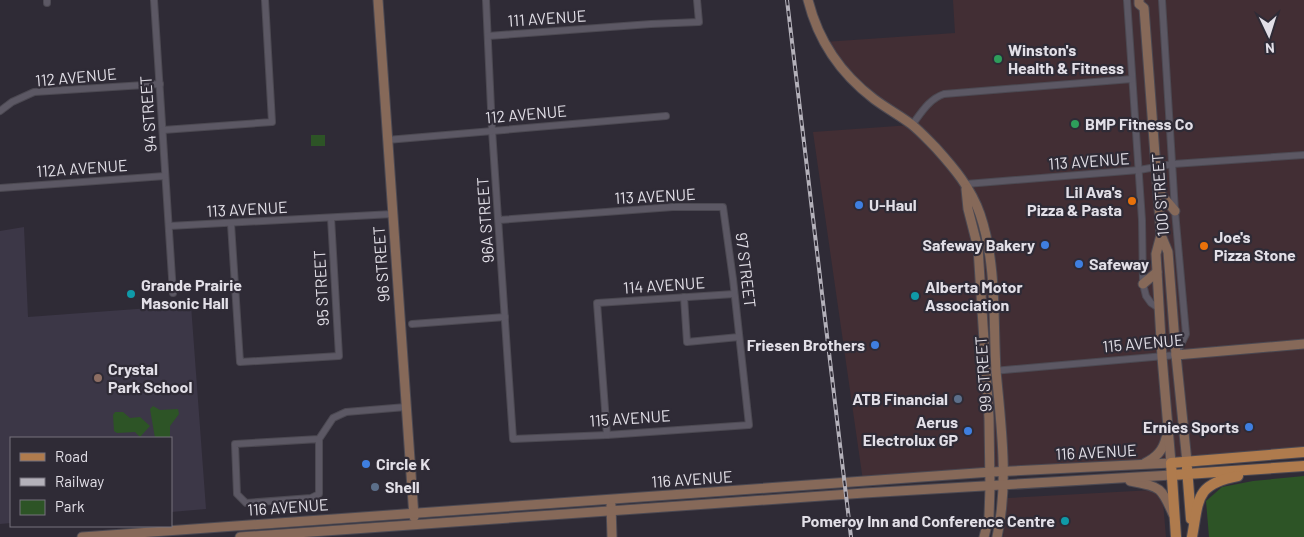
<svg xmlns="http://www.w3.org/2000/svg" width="1304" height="537" viewBox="0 0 1304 537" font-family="Barlow,sans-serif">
  <rect width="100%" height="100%" fill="#2f2b36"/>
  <g fill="#422e34">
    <polygon points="953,0 1304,0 1304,452 863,481 813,132 911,125 874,99 824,42 955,33"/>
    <polygon points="1153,490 1163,502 1166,537 1003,537 1007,498"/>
  </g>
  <polygon fill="#3c3747" points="24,227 28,317 191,305 206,509 171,512 171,438 11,438 11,523 0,524 0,231"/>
  <g fill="#2d5426">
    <rect x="311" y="135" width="14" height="11"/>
    <polygon points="153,406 160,410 178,409 179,414 170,426 170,438 155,438 150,409"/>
    <polygon points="115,412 123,412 130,418 140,417 150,426 140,437 135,432 117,433 114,431 113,415"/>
    <polygon points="1304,476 1304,537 1209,537 1206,501 1222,487 1253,481"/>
  </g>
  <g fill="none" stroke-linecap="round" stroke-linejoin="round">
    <defs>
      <g id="street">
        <polyline points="47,0 47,3"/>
        <polyline points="154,0 173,293"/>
        <polyline points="486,0 492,130 513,439 607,435 749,425 733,279 723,207 673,207 499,220"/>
        <polyline points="1127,0 1142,220 1143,284 1146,296 1151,303 1160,309"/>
        <polyline points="488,36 651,24 699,22 697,0"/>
        <polyline points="0,111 12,102 34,92 160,84"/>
        <path d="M912,125C921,113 929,99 944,94L1132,79"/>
        <polyline points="163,130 272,122 265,0"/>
        <polyline points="387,140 666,116"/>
        <polyline points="966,184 1139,170 1173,164 1304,155"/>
        <polyline points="0,188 165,176"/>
        <polyline points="231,224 240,362 339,356 331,218"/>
        <polyline points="169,226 393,214"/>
        <polyline points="684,297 687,342 739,337"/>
        <polyline points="412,324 505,317"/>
        <polyline points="993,371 1176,355 1186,334 1175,211 1162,0"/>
        <polyline points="607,435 597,303 734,294"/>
        <polyline points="319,439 235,444 237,494 246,503 311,498 319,494 319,439 333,418 346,412 406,407"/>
      </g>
      <g id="secondary">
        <polyline points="378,0 414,517"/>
        <path d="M808,0C818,40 841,74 874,99C886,108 899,115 911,124C920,131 928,140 936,148C954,168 971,188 980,214C997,264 993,319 996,371C1001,425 1009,483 997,537"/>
        <polyline points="1139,0 1139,4 1144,8 1161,235 1168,252 1176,355 1187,462"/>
        <polyline points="966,189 968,209 978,248 989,418 990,487 989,517 984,537"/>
        <polyline points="1158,191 1175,211"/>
        <polyline points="1143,284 1157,272"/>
        <polyline points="1176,355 1304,344"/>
        <path d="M1145,463C1157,457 1163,450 1166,438"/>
        <path d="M1130,481C1160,487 1161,486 1173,514"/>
        <polyline points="611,505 612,537"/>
        <polyline points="82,537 991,472 1171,463 1162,357 1156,254 1161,235"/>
        <polyline points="240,537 864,493 1172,475"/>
      </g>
      <g id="primary">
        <polyline points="1187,468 1191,519"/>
        <polyline points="1172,475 1304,466"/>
        <polyline points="1176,537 1171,463 1304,452"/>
        <path d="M1192,537C1199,499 1195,484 1238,476"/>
      </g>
    </defs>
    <use href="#street" stroke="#4c4952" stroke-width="8"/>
    <use href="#secondary" stroke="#4c4952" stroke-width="11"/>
    <use href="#primary" stroke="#4c4952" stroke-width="12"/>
    <use href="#street" stroke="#5c5864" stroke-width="6"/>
    <use href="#secondary" stroke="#866959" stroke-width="9"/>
    <use href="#primary" stroke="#af7b4d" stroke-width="10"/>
    <defs>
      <polyline id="rail" points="787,0 851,537"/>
    </defs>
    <use href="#rail" stroke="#b4b1ba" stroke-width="4"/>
    <use href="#rail" stroke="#2f2b36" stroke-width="2" stroke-dasharray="5.5" stroke-linecap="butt"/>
  </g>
  <g fill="#2e9e5b" stroke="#2f2b36" stroke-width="2">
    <circle cx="998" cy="59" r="5"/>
    <circle cx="1075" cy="124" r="5"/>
  </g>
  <g fill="#e8710a" stroke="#2f2b36" stroke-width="2">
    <circle cx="1132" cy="201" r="5"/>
    <circle cx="1204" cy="246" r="5"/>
  </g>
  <g fill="#3f7fe0" stroke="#2f2b36" stroke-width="2">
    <circle cx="859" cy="205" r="5"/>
    <circle cx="1045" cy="245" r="5"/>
    <circle cx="1079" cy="264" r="5"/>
    <circle cx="875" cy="345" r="5"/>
    <circle cx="1249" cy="427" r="5"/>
    <circle cx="968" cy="431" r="5"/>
    <circle cx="366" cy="464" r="5"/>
  </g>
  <g fill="#0f9aa8" stroke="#2f2b36" stroke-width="2">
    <circle cx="131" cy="294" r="5"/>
    <circle cx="915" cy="296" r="5"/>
    <circle cx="1065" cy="521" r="5"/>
  </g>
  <circle fill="#8d6e63" stroke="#2f2b36" stroke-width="2" cx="98" cy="378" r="5"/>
  <g fill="#5c6f8a" stroke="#2f2b36" stroke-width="2">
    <circle cx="958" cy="399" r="5"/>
    <circle cx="375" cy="487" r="5"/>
  </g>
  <g text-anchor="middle" stroke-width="4.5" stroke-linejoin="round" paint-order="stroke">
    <g font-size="16" fill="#e2dfe7" stroke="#2f2b36">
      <text transform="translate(547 18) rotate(-4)" y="6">111 AVENUE</text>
      <text transform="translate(76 77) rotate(-5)" y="6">112 AVENUE</text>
      <text transform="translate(148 114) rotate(-94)" y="6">94 STREET</text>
      <text transform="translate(526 114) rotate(-5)" y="6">112 AVENUE</text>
      <text transform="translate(1089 161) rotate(-4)" y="6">113 AVENUE</text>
      <text transform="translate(82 168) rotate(-4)" y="6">112A AVENUE</text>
      <text transform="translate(1160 195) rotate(-94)" y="6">100 STREET</text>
      <text transform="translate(655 196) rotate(-3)" y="6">113 AVENUE</text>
      <text transform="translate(247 209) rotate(-3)" y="6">113 AVENUE</text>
      <text transform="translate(485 220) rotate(-94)" y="6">96A STREET</text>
      <text transform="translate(381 264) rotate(-94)" y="6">96 STREET</text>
      <text transform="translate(746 270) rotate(83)" y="6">97 STREET</text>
      <text transform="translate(664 285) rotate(-4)" y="6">114 AVENUE</text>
      <text transform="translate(321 288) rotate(-93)" y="6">95 STREET</text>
      <text transform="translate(1143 343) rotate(-5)" y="6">115 AVENUE</text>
      <text transform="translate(983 374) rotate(-94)" y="6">99 STREET</text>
      <text transform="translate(630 418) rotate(-4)" y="6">115 AVENUE</text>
      <text transform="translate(1096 452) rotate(-3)" y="6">116 AVENUE</text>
      <text transform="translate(692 479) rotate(-4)" y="6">116 AVENUE</text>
      <text transform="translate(288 507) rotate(-4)" y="6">116 AVENUE</text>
    </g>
    <g font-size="16" font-weight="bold" fill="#e2dfe7" stroke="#2f2b36" text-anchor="start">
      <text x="1008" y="56">Winston's<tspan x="1008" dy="18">Health &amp; Fitness</tspan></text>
      <text x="1085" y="130">BMP Fitness Co</text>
      <text x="1122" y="198" text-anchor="end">Lil Ava's<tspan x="1122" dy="18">Pizza &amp; Pasta</tspan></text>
      <text x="869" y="211">U-Haul</text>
      <text x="1214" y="243">Joe's<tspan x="1214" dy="18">Pizza Stone</tspan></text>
      <text x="1035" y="251" text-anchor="end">Safeway Bakery</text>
      <text x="1089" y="270">Safeway</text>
      <text x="141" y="291">Grande Prairie<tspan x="141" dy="18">Masonic Hall</tspan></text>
      <text x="925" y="293">Alberta Motor<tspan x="925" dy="18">Association</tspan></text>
      <text x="865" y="351" text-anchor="end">Friesen Brothers</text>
      <text x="108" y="375">Crystal<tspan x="108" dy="18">Park School</tspan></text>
      <text x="948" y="405" text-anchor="end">ATB Financial</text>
      <text x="958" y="428" text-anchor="end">Aerus<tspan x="958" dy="18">Electrolux GP</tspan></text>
      <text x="1239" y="433" text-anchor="end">Ernies Sports</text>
      <text x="376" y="470">Circle K</text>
      <text x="385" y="493">Shell</text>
      <text x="1055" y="527" text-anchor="end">Pomeroy Inn and Conference Centre</text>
    </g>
  </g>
  <rect x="10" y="437" width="162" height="90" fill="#2f2b36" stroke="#77737d"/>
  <rect x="20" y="453" width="25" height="8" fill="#af7b4d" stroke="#77737d"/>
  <text x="55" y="462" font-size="15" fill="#e2dfe7">Road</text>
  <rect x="20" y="478" width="25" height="8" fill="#b4b1ba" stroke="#77737d"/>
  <text x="55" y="487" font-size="15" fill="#e2dfe7">Railway</text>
  <rect x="20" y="500" width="25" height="15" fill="#2d5426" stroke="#77737d"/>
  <text x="55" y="512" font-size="15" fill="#e2dfe7">Park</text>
  <g transform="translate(1269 35) rotate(176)" stroke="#2f2b36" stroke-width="4" paint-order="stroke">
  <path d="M0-4L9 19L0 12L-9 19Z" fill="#e2dfe7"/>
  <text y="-8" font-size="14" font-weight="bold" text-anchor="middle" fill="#e2dfe7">N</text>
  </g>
</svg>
